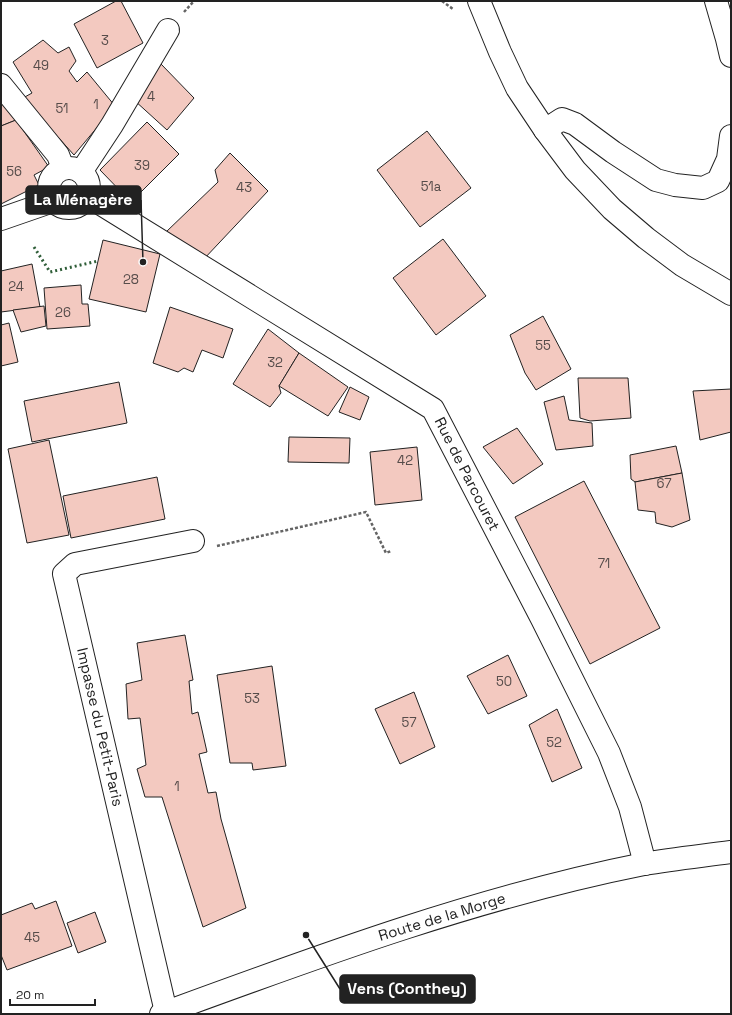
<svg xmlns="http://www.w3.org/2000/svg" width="732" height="1015" viewBox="0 0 732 1015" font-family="'Space Grotesk',sans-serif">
  <rect width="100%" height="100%" fill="#fff"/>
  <g fill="#f3c9c0" stroke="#222">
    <polygon points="116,1 121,1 143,43 97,68 74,24"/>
    <polygon points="43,40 58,53 69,47 76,61 69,71 77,82 87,72 115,106 74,155 23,98 32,93 13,62"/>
    <polygon points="160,63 194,98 167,130 134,100"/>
    <polygon points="1,102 16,120 1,126"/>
    <polygon points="16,120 49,167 34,175 39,185 1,204 1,126"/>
    <polygon points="147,122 179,154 131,202 100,170"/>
    <polygon points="427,131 471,188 420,227 377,170"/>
    <polygon points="230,153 268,191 203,260 166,232 218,182 215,170"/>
    <polygon points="443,239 486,296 436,335 393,278"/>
    <polygon points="103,240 160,254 146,312 89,299"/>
    <polygon points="32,264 40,307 1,312 1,271"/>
    <polygon points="81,285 82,304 88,304 90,326 47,329 44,288"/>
    <polygon points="44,306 46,326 21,332 13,310"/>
    <polygon points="170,307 233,329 223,358 202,350 193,372 184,368 178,372 153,363"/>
    <polygon points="543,316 571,369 536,390 525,373 510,335"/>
    <polygon points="9,323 18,362 1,366 1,325"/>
    <polygon points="268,329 299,353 279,386 281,393 270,407 233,384"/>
    <polygon points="299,353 348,387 328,416 279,386"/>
    <polygon points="578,378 628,378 631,418 590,421 580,418"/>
    <polygon points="119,382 127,423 32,442 24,401"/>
    <polygon points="350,387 369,397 360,420 339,412"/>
    <polygon points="731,389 731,432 700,440 693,391"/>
    <polygon points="564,396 569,420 592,423 593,446 556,450 544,402"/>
    <polygon points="517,428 543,464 513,484 483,447"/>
    <polygon points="289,437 350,438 349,463 288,462"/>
    <polygon points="49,440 69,535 27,543 8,449"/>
    <polygon points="676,446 682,473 635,482 631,479 630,455"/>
    <polygon points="417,447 422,500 375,505 370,452"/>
    <polygon points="682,473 690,520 672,527 656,523 655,512 638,510 635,482"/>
    <polygon points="157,477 165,519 71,538 63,496"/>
    <polygon points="584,481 660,628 590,664 515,517"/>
    <polygon points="185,635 193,680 189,681 192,714 198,712 207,752 199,754 208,793 216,792 221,819 246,908 203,927 162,797 145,797 137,769 146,765 140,718 128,719 126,684 142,680 137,643"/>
    <polygon points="508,655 527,696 488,714 467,676"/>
    <polygon points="272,666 286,766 253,770 252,763 230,763 217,675"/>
    <polygon points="414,692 435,747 400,764 375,709"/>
    <polygon points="557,709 582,768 552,782 529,725"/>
    <polygon points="56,901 72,946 7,970 1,955 1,915 32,903 35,909"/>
    <polygon points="95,912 106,942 78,953 67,923"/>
  </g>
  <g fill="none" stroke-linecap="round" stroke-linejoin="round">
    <defs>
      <g id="minor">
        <polyline points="479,1 500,52 517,88 545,130 575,170 612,209 646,238 682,265 731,294"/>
        <polyline points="716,1 727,39 731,56"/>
        <polyline points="1,85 58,155 63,168"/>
        <polyline points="545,130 562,119 575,124 613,152 656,180 675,185 703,188 718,181 728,159 731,136"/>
        <circle cx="69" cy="188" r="20"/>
        <polyline points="81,172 112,125 168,30"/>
        <polyline points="88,196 433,409 542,619 609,753 630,807 645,864"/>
        <polyline points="1,219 53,201"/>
        <polyline points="166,1012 64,574 75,564 193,541"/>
        <path d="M161,1014C319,956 478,897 644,864C673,859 702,856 731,852"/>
      </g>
    </defs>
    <use href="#minor" stroke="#222" stroke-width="24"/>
    <g stroke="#646464" stroke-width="2.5" stroke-dasharray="3 2" stroke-linecap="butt">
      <polyline points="442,1 453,9"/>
      <polyline points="184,12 194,1"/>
      <polyline points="217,546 366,512 386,553 391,551"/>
    </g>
    <use href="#minor" stroke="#fff" stroke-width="22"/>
    <polyline stroke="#2f5e38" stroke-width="3" stroke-dasharray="2 3" stroke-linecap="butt" points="34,247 50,272 98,261"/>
  </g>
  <g text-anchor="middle" stroke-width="3" stroke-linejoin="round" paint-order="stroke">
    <g font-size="13" fill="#564c4a">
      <text x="105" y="45">3</text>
      <text x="41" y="70">49</text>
      <text x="151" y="101">4</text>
      <text x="96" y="109">1</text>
      <text x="62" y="113">51</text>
      <text x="142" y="170">39</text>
      <text x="14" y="176">56</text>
      <text x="431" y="191">51a</text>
      <text x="244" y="192">43</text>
      <text x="131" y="284">28</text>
      <text x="16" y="291">24</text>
      <text x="63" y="317">26</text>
      <text x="543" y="350">55</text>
      <text x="275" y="367">32</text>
      <text x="405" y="465">42</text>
      <text x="664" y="488">67</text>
      <text x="604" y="568">71</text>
      <text x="504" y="686">50</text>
      <text x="252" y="703">53</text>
      <text x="409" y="727">57</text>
      <text x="554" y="747">52</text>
      <text x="177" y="791">1</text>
      <text x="32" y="942">45</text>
    </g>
    <g font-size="15" fill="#222" stroke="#fff">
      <text transform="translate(467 474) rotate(63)" y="5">Rue de Parcouret</text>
      <text transform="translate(100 727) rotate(77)" y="5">Impasse du Petit-Paris</text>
      <text transform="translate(442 917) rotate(-17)" y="5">Route de la Morge</text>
    </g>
  </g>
  <path fill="none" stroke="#222" stroke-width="1.5" d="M143 262L141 200M306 935L340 989"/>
  <g fill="#222" stroke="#fff" stroke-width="1.5">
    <circle cx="143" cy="262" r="4"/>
    <circle cx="306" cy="935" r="4"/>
  </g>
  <g fill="#222" stroke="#222" stroke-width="1.5">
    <rect x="26" y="186" width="115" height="28" rx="4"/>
    <rect x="340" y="975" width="135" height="28" rx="4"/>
  </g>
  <g font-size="16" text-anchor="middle" font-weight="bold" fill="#fff">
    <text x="83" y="205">La Ménagère</text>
    <text x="407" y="994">Vens (Conthey)</text>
  </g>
  <rect width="732" height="1015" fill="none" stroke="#222222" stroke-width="4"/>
  <path d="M10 999v6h85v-6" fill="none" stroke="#222222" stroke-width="2"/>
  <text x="16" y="999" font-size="12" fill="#222222" stroke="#ffffff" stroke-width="3" paint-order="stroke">20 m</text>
</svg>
